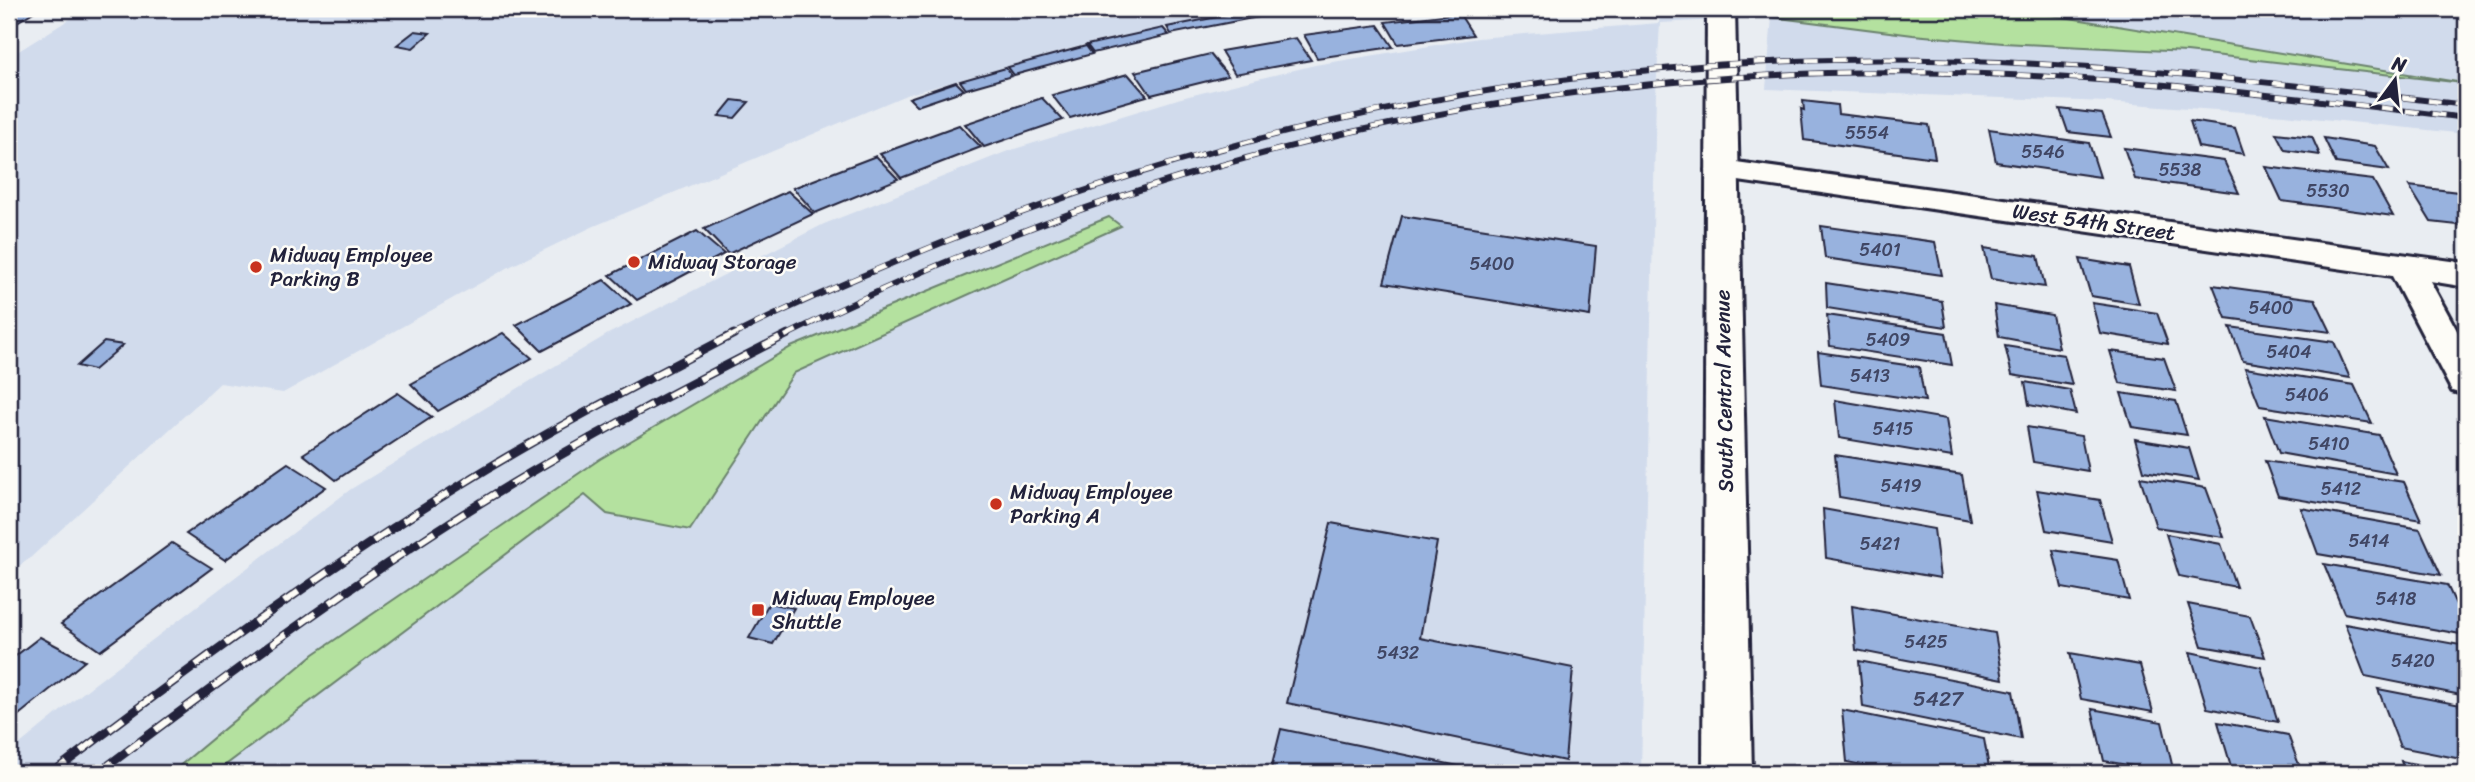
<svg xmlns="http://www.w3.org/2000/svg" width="2475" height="782" viewBox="0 0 2475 782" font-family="Sriracha,sans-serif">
  <rect width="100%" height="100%" fill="#e9edf2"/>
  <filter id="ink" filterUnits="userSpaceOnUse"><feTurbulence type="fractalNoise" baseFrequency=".0143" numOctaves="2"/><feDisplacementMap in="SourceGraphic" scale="14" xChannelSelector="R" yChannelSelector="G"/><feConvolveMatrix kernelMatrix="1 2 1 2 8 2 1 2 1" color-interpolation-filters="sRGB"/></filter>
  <g filter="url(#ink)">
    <g fill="#d1dbec">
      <polygon points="86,9 1254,9 1098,41 906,95 592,227 511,266 283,393 220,383 29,559 9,573 9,57"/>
      <polygon points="1661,9 2466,9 2466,134 2284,115 2106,102 1766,89 1772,17 1660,23 1656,94 1641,773 197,773 584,482 775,370 1117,224 1109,217 791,347 600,459 314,654 171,773 9,773 9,753 84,692 351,489 608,334 824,224 1008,151 1181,98 1315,65 1478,38 1659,23"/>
    </g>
    <g fill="#b4e19f" stroke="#6b826d" stroke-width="2">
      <polygon points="1772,9 2015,9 2463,83 2187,52 2003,43 1913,35 1772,17"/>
      <polygon points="1109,217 1121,226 794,373 690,530 607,514 585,495 215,773 171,773 314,654 600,459 791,347"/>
    </g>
    <g fill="#98b2de" stroke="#22223b" stroke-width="2">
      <polygon points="9,9 38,9 9,27"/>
      <polygon points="1258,9 1309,9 1248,19 1243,11"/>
      <polygon points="1242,12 1247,19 1171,34 1167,27"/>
      <polygon points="1459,13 1473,35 1398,44 1385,22"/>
      <polygon points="1378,25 1393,47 1317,58 1304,35"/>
      <polygon points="1163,28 1169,35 1093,53 1087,45"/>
      <polygon points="415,31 430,33 413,48 397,45"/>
      <polygon points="1296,38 1311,60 1235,74 1221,51"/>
      <polygon points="1086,46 1092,54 1014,75 1008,67"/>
      <polygon points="1210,54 1228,76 1151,95 1135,72"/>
      <polygon points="1006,68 1012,76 966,89 960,81"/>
      <polygon points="1128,74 1147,96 1070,118 1052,95"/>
      <polygon points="956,82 964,90 917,106 909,98"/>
      <polygon points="1042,98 1063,120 984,147 965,124"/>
      <polygon points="732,100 749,102 735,118 719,116"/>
      <polygon points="1803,101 1837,105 1838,114 1929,125 1935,158 1804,140 1801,109 1804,110"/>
      <polygon points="2060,109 2102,114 2111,137 2068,132"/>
      <polygon points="2190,121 2235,128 2244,154 2198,147"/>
      <polygon points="959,125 981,147 901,178 880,154"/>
      <polygon points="1989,129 2089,143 2100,177 1996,162"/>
      <polygon points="2276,133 2312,137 2320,155 2285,150"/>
      <polygon points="2324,138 2375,146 2389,170 2336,163"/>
      <polygon points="2124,148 2224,161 2239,193 2135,179"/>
      <polygon points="876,156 898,179 815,213 793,188"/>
      <polygon points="2266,167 2373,180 2393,216 2282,201"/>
      <polygon points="2409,186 2466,193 2466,226 2431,222"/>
      <polygon points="788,191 813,214 728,254 704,229"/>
      <polygon points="1402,216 1596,246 1590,316 1384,283"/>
      <polygon points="1821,226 1935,242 1942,275 1825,258"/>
      <polygon points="697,231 724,254 637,300 610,275"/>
      <polygon points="1984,248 2038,256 2045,287 1991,279"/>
      <polygon points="2080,259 2129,267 2139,304 2091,296"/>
      <polygon points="604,280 631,304 542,351 516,325"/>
      <polygon points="1826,283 1942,301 1946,327 1827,308"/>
      <polygon points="2213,285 2315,299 2331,332 2226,318"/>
      <polygon points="2092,303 2157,313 2168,344 2100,333"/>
      <polygon points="1994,305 2052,315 2059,348 1999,337"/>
      <polygon points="1827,315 1946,333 1952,365 1830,346"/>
      <polygon points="2230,327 2334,342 2350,378 2243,361"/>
      <polygon points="503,333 532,358 438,411 411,384"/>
      <polygon points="104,342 123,345 94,370 77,366"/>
      <polygon points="2005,346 2064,355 2072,385 2012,375"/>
      <polygon points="2110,351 2164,358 2176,391 2120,383"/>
      <polygon points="1818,352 1919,367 1925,401 1821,385"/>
      <polygon points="2245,368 2354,385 2372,423 2260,406"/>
      <polygon points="2025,382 2070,390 2076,414 2029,405"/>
      <polygon points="398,393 432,417 336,480 303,454"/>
      <polygon points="2121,393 2176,401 2187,435 2132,427"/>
      <polygon points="1835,400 1946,419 1952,457 1839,438"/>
      <polygon points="2265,416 2379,435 2396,474 2279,453"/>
      <polygon points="2027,427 2081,436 2088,471 2033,462"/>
      <polygon points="2135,439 2189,448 2199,480 2144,471"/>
      <polygon points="1835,455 1962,475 1970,520 1839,497"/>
      <polygon points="2265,461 2404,482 2421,520 2278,496"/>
      <polygon points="288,463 326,487 225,560 186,534"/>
      <polygon points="2140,477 2206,488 2224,537 2156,527"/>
      <polygon points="2037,490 2100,500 2112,541 2046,530"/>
      <polygon points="2301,508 2420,529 2441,575 2318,554"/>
      <polygon points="1823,509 1934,529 1940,578 1826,558"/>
      <polygon points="1331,523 1437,542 1420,638 1573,668 1565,761 1287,703"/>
      <polygon points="2166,534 2221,544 2236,587 2179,576"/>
      <polygon points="172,543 212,568 100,651 61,624"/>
      <polygon points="2053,550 2118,560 2129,600 2062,588"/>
      <polygon points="2324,564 2447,585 2466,626 2466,635 2344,613"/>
      <polygon points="769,603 794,608 773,644 749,638"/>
      <polygon points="2188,604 2250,616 2265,657 2202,646"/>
      <polygon points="1852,606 1995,633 2003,679 1856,650"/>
      <polygon points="2345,624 2466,646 2466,696 2365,676"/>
      <polygon points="40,637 85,661 9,723 9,661"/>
      <polygon points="2190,652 2261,667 2278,722 2207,708"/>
      <polygon points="2070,653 2140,665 2153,712 2081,699"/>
      <polygon points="1859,661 2013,691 2021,739 1863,707"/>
      <polygon points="2378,689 2466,706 2466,760 2400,747"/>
      <polygon points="2092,709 2162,722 2174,773 2104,761"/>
      <polygon points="1842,710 1984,739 1990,773 1902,773 1847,762"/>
      <polygon points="2218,722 2288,735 2302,773 2233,773"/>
      <polygon points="1281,729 1492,773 1270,773"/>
      <polygon points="2401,761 2457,773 2405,773"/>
      <polygon points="2107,766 2140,773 2108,773"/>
    </g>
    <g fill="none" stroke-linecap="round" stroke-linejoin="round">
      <defs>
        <polygon id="minor" points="1722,160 2466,263 2466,287 2430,281 2466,347 2466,395 2452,391 2392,276 1711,177 1706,170 1711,163"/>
        <polygon id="secondary" points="1707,9 1735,9 1752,773 1703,773"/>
      </defs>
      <use href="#minor" stroke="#22223b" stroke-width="6"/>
      <use href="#secondary" stroke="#22223b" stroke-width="6"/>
      <use href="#minor" fill="#fdfcf7" fill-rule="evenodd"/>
      <use href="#secondary" fill="#fdfcf7" fill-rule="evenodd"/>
      <defs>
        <g id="rail-far1">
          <path d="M731,336C800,301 872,271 944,242C1230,129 1525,65 1833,60C2045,56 2256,80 2466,105"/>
          <path d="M785,336C1115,170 1457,84 1827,73C2040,67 2254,92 2466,118"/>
        </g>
        <g id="rail">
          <path d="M52,773C186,671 321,571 464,483C552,428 643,382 734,334"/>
          <path d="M98,773C223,679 349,585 482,502C581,440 684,387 788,334"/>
        </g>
      </defs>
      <use href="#rail-far1" stroke="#22223b" stroke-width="6"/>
      <use href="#rail" stroke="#22223b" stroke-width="9"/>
      <use href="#rail-far1" stroke="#fdfcf7" stroke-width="4.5" stroke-dasharray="13" stroke-linecap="butt"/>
      <use href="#rail" stroke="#fdfcf7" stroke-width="6" stroke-dasharray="18" stroke-linecap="butt"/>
    </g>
  </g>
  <g fill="#c8321e" stroke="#fdfcf7" stroke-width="2.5">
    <circle cx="634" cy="262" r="7"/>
    <circle cx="256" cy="267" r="7"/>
    <circle cx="996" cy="504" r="7"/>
    <rect x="751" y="603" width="14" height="14" rx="3.5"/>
  </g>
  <g text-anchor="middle" stroke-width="5" stroke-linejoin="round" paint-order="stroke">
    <g font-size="18" fill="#404664">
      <text x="1867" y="139">5554</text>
      <text x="2043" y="158">5546</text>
      <text x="2180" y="176">5538</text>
      <text x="2328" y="197">5530</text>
      <text x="1880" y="256">5401</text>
      <text x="1492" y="270">5400</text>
      <text x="2271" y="314">5400</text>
      <text x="1888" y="346">5409</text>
      <text x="2289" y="358">5404</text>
      <text x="1870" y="382">5413</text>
      <text x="2307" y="401">5406</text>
      <text x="1893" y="435">5415</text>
      <text x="2329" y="450">5410</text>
      <text x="1901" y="492">5419</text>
      <text x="2341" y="495">5412</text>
      <text x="2369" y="547">5414</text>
      <text x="1880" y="550">5421</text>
      <text x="2396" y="605">5418</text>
      <text x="1926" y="648">5425</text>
      <text x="1398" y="659">5432</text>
      <text x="2413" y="667">5420</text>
    </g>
    <g font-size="21" fill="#22223b" stroke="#fdfcf7">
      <text transform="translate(2094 222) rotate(8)" y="7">West 54th Street</text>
      <text transform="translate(1724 391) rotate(-91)" y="7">South Central Avenue</text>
    </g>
    <g font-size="21" fill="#22223b" stroke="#fdfcf7" text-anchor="start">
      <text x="270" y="262">Midway Employee<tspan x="270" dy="24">Parking B</tspan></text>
      <text x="648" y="269">Midway Storage</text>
      <text x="1010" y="499">Midway Employee<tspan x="1010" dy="24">Parking A</tspan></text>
      <text x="772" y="605">Midway Employee<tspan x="772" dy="24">Shuttle</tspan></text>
    </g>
    <g font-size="21" fill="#404664">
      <text x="1938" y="706">5427</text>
    </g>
  </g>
  <rect width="2475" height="782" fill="none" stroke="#fdfcf7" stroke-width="35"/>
  <rect x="18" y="18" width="2440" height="747" fill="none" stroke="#22223b" stroke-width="2.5" filter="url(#ink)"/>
  <g transform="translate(2395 80) rotate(15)" stroke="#fdfcf7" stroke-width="5" paint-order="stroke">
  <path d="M0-5L12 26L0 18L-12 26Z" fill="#22223b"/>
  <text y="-10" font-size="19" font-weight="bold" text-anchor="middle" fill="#22223b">N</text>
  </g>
</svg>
